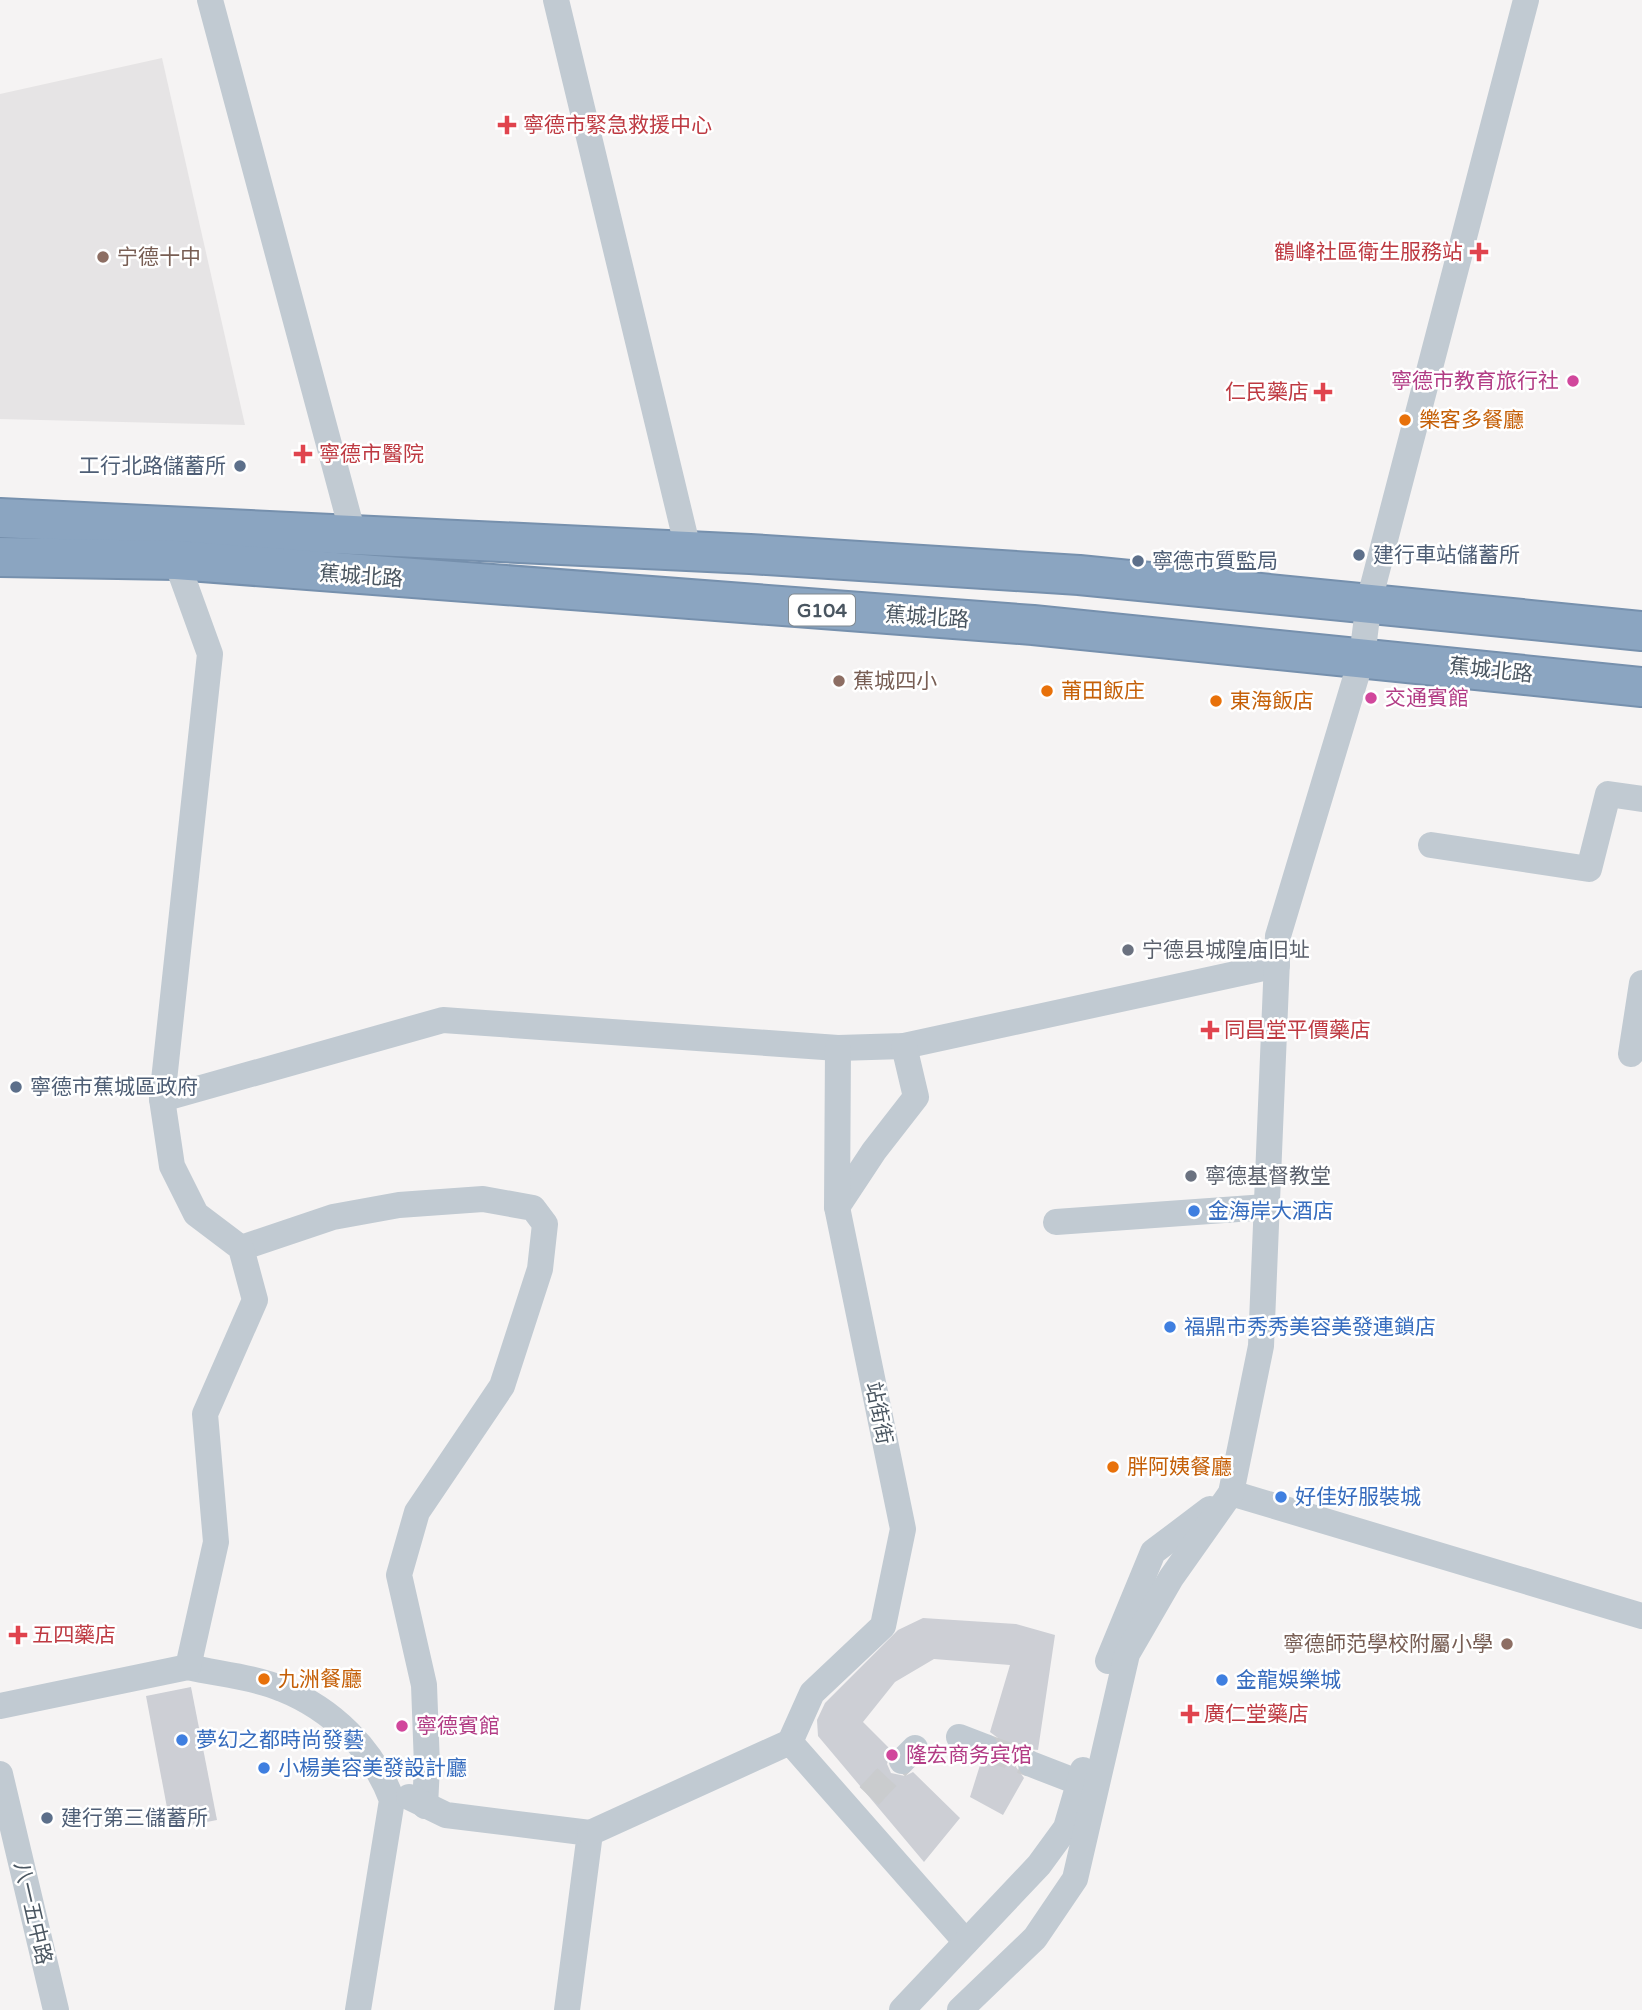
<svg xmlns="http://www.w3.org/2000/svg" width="1642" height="2010" viewBox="0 0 1642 2010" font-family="'Varela Round','Noto Sans SC',sans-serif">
  <rect width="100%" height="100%" fill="#f5f3f3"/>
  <polygon fill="#e6e4e5" points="162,58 245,425 0,419 0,94"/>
  <g fill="#cdcfd5">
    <polygon points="923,1618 1016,1624 1055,1635 1038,1750 1028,1749 1017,1758 1016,1767 1024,1778 1003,1815 970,1797 981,1762 994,1760 1000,1752 998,1738 990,1732 1010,1665 934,1659 895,1682 863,1722 891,1750 887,1764 891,1773 905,1776 913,1772 960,1818 924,1862 818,1736 817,1720 825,1703 898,1630"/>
    <polygon points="191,1687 217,1820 171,1829 146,1696"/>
  </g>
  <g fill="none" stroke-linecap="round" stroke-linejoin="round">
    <g stroke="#caccce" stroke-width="26" stroke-dasharray="26 13" stroke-linecap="butt">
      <polyline points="985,1747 1031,1764"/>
      <polyline points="869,1796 902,1761"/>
    </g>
    <defs>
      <g id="highway">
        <polyline points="0,518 750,554 1079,575 1642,631"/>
        <polyline points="0,557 176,560 1033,625 1642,687"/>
      </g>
    </defs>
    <use href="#highway" stroke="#7690ad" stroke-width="42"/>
    <g stroke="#c1cad2" stroke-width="26">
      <polyline points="210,0 353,534"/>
      <polyline points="556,0 689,553"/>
      <polyline points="1431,845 1589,869 1608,794 1642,799"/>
      <polyline points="1631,1054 1642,983"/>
      <polyline points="162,1099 443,1020 838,1048 904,1046 1277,965"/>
      <polyline points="837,1207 874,1151 916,1097 904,1046"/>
      <polyline points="1056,1222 1266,1207"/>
      <polyline points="241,1248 333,1217 399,1205 483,1199 533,1208 545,1224 540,1269 502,1386 417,1512 399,1575 424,1685 427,1766 425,1806"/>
      <polyline points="1231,1493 1642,1616"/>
      <polyline points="1108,1661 1153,1552 1210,1509"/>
      <path d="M188,1667C218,1674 254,1677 282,1689C332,1709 373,1749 392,1800L358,2010"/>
      <polyline points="0,1706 188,1667 216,1542 205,1414 255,1300 241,1248 196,1214 172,1166 162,1099 210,654 176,560"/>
      <polyline points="959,1737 985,1747"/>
      <polyline points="790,1742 812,1693 883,1626 903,1529 837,1207 838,1048"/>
      <polyline points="902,1761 915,1748"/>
      <polyline points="1031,1764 1080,1783"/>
      <polyline points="0,1774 56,2010"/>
      <polyline points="409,1797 446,1815 590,1833 567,2010"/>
      <polyline points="590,1833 790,1742 966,1942"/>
      <polyline points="902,2010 1039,1865 1066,1828 1083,1770"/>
      <polyline points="960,2010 1035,1938 1075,1879 1127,1654 1171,1578 1231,1493 1261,1346 1278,936 1362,657 1369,601 1526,0"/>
    </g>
    <use href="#highway" stroke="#8ba5c1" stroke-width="38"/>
  </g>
  <g fill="#e0444e" stroke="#fff" stroke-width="2.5">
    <path d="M503.5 114.5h7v7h7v7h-7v7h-7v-7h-7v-7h7z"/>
    <path d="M1475.5 241.5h7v7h7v7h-7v7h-7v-7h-7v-7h7z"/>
    <path d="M1319.5 381.5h7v7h7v7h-7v7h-7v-7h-7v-7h7z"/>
    <path d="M299.5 443.5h7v7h7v7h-7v7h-7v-7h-7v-7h7z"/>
    <path d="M1206.5 1019.5h7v7h7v7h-7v7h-7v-7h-7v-7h7z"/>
    <path d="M14.5 1624.5h7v7h7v7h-7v7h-7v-7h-7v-7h7z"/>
    <path d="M1186.5 1703.5h7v7h7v7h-7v7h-7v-7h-7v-7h7z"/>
  </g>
  <g fill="#8d6e63" stroke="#fff" stroke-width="2.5">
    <circle cx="103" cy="257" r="7"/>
    <circle cx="839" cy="681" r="7"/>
    <circle cx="1507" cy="1644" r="7"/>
  </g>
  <g fill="#d1479c" stroke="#fff" stroke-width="2.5">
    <circle cx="1573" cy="381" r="7"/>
    <circle cx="1371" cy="698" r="7"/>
    <circle cx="402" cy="1726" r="7"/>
    <circle cx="892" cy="1755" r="7"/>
  </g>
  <g fill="#e8710a" stroke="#fff" stroke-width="2.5">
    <circle cx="1405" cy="420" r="7"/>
    <circle cx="1047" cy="691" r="7"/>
    <circle cx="1216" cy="701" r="7"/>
    <circle cx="1113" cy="1467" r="7"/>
    <circle cx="264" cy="1679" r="7"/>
  </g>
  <g fill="#5c6f8a" stroke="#fff" stroke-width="2.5">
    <circle cx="240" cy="466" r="7"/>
    <circle cx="1359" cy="555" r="7"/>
    <circle cx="1138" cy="561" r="7"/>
    <circle cx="16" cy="1087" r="7"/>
    <circle cx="47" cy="1818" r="7"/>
  </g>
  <g fill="#6b7280" stroke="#fff" stroke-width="2.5">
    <circle cx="1128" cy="950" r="7"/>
    <circle cx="1191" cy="1176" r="7"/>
  </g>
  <g fill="#3f7fe0" stroke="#fff" stroke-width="2.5">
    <circle cx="1194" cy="1211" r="7"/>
    <circle cx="1170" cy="1327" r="7"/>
    <circle cx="1281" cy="1497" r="7"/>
    <circle cx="1222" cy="1680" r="7"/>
    <circle cx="182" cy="1740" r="7"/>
    <circle cx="264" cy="1768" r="7"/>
  </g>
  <g text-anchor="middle" stroke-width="5" stroke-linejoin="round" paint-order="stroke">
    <rect fill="#fff" stroke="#808990" stroke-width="2" x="789" y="594.5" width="66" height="31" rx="5"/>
    <g font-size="19" font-weight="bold" fill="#4a5661">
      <text x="822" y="617">G104</text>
    </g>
    <g font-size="21" fill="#be3a42" stroke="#fff" text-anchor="start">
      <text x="523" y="132">寧德市緊急救援中心</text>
      <text x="1463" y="259" text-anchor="end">鶴峰社區衛生服務站</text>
      <text x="1309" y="399" text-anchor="end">仁民藥店</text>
      <text x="319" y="461">寧德市醫院</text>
      <text x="1224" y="1037">同昌堂平價藥店</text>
      <text x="32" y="1642">五四藥店</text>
      <text x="1204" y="1721">廣仁堂藥店</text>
    </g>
    <g font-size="21" fill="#785e54" stroke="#fff" text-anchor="start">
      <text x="117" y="264">宁德十中</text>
      <text x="853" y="688">蕉城四小</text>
      <text x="1493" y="1651" text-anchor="end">寧德師范學校附屬小學</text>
    </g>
    <g font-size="21" fill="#b23c85" stroke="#fff" text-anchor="start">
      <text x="1559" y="388" text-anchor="end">寧德市教育旅行社</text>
      <text x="1385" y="705">交通賓館</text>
      <text x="416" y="1733">寧德賓館</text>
      <text x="906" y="1762">隆宏商务宾馆</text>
    </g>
    <g font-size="21" fill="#c56008" stroke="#fff" text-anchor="start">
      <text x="1419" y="427">樂客多餐廳</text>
      <text x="1061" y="698">莆田飯庄</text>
      <text x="1230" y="708">東海飯店</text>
      <text x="1127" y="1474">胖阿姨餐廳</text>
      <text x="278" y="1686">九洲餐廳</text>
    </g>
    <g font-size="21" fill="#4e5e75" stroke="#fff" text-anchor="start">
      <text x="226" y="473" text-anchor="end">工行北路儲蓄所</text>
      <text x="1373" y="562">建行車站儲蓄所</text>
      <text x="1152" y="568">寧德市質監局</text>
      <text x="30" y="1094">寧德市蕉城區政府</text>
      <text x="61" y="1825">建行第三儲蓄所</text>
    </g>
    <g font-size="21" fill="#4a5661" stroke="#fff">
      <text transform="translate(361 576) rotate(4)" y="7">蕉城北路</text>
      <text transform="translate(927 617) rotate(4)" y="7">蕉城北路</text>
      <text transform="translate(1491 670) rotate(6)" y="7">蕉城北路</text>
      <text transform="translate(879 1413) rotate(79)" y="7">站街街</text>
      <text transform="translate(33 1913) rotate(77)" y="7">八一五中路</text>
    </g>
    <g font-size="21" fill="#5b616d" stroke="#fff" text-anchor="start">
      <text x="1142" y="957">宁德县城隍庙旧址</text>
      <text x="1205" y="1183">寧德基督教堂</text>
    </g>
    <g font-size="21" fill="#366cbe" stroke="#fff" text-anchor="start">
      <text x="1208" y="1218">金海岸大酒店</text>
      <text x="1184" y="1334">福鼎市秀秀美容美發連鎖店</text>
      <text x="1295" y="1504">好佳好服裝城</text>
      <text x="1236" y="1687">金龍娛樂城</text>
      <text x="196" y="1747">夢幻之都時尚發藝</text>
      <text x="278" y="1775">小楊美容美發設計廳</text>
    </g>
  </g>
</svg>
